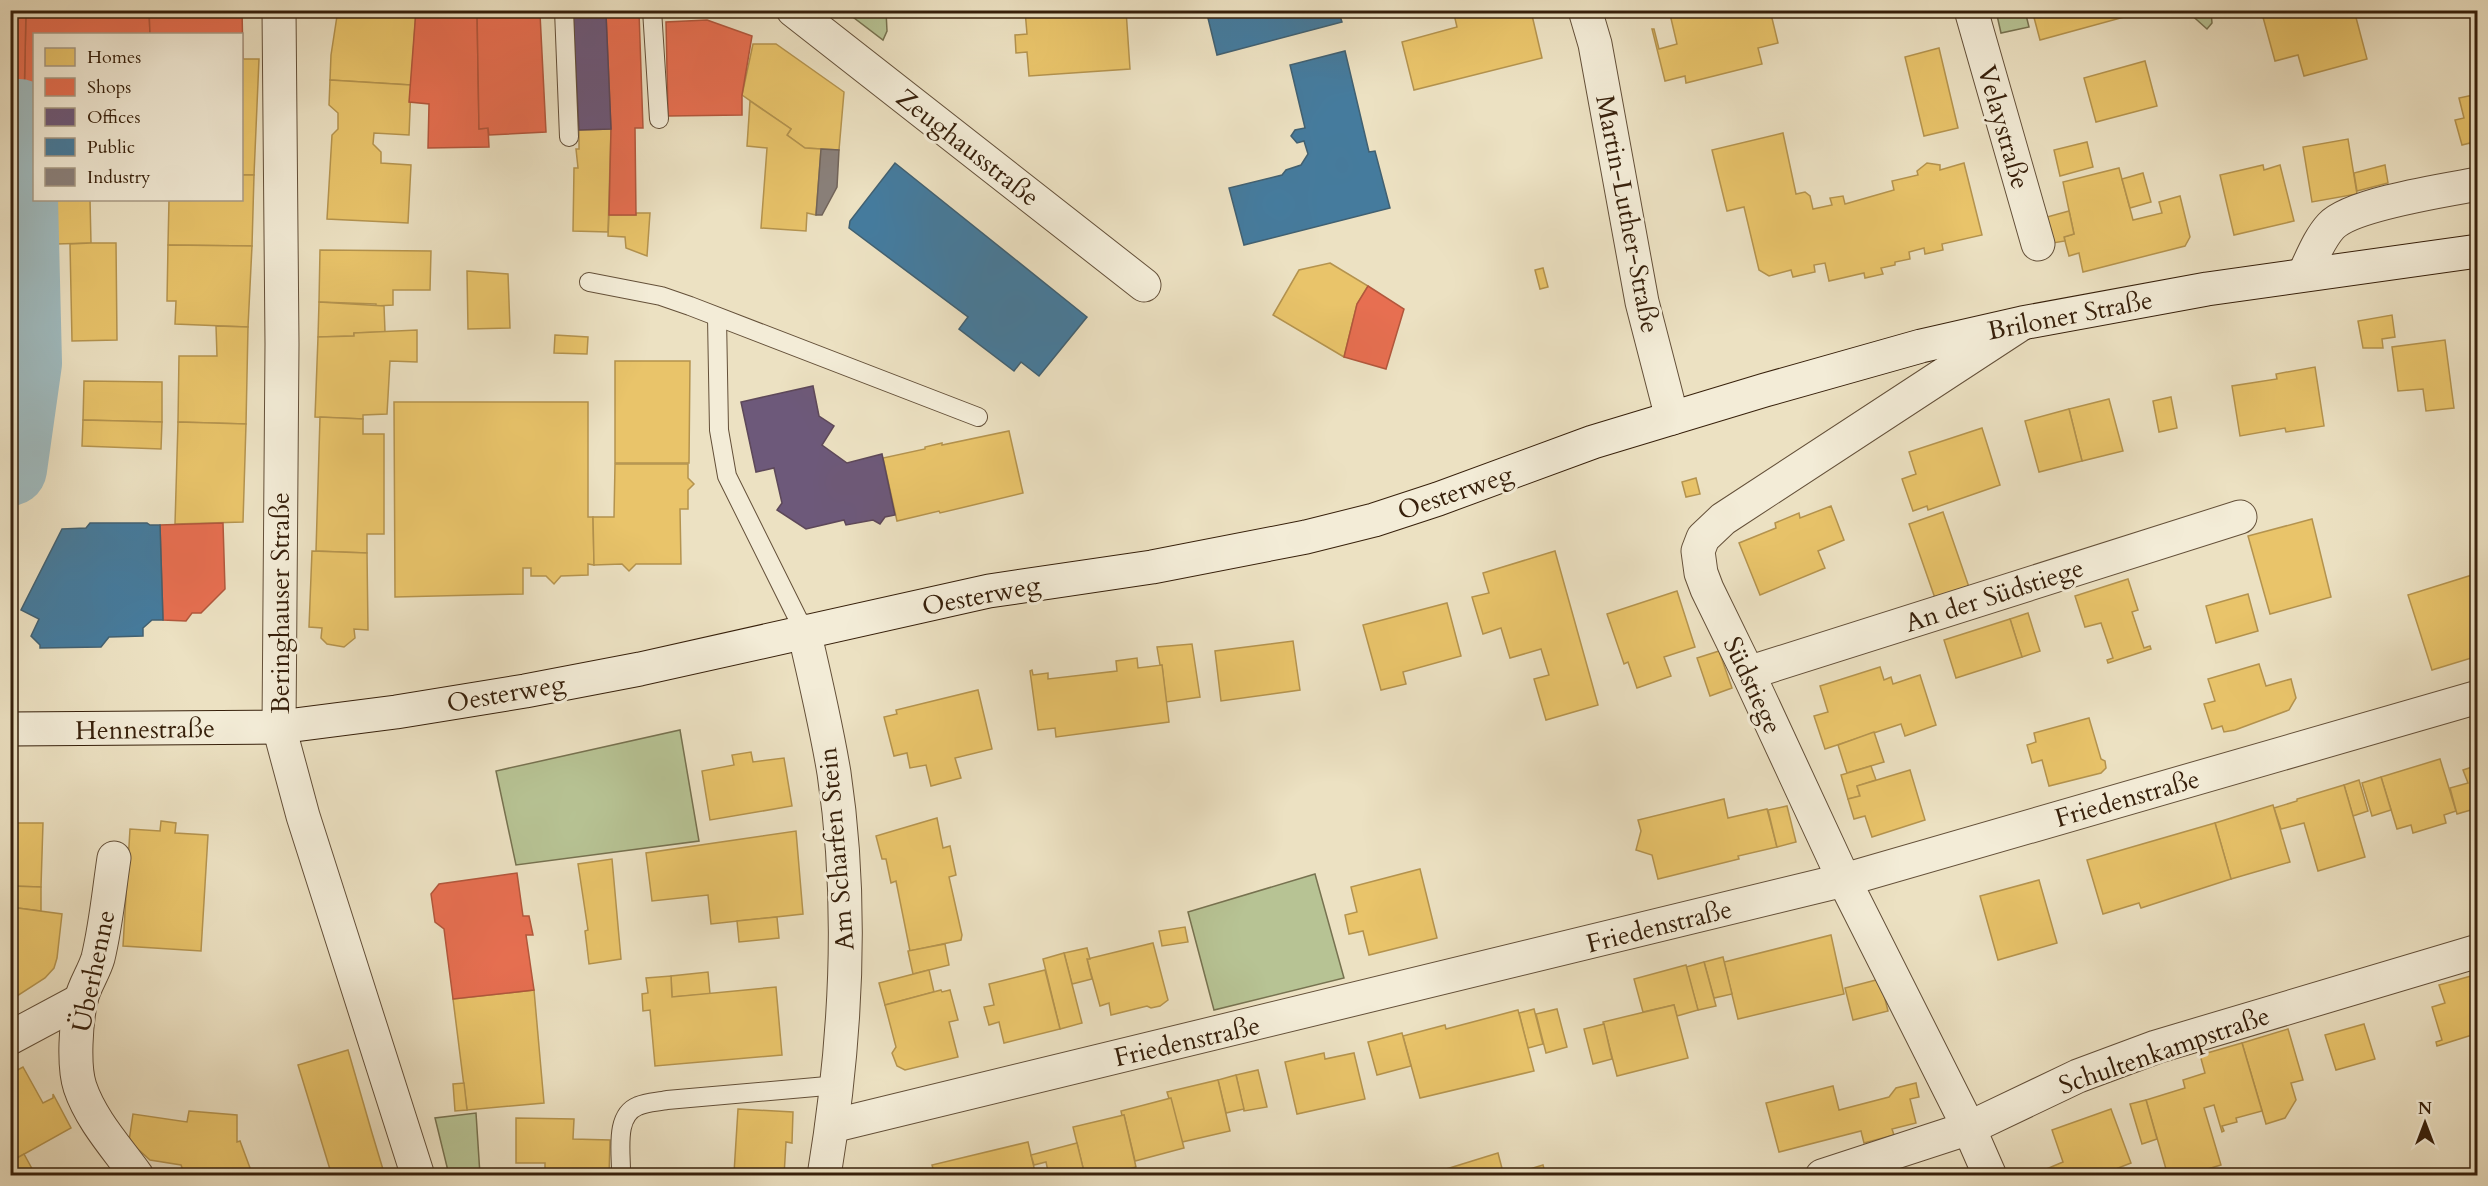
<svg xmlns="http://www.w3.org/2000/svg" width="2488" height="1186" viewBox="0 0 2488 1186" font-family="Cardo,serif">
  <rect width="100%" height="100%" fill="#ece1c2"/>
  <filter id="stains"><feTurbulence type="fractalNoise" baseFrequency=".00333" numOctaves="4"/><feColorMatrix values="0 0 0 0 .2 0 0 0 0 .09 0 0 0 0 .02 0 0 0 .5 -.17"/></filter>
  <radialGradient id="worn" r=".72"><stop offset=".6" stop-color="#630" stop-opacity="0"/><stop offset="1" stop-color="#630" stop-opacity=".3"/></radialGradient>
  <g fill="#b7c394" stroke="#777250" stroke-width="1.5">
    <polygon points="845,11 886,11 887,31 883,40"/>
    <polygon points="1996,11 2025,11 2029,27 2001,33"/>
    <polygon points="2187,11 2211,11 2212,23 2207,29"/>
    <polygon points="680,730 699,841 516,865 496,771"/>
    <polygon points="1315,874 1344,978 1214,1010 1188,912"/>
    <polygon points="476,1113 480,1175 449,1175 435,1118"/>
  </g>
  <g fill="#e9c46a" stroke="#b4934e" stroke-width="1.5">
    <polygon points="343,10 416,10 411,85 330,80 331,55 337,16"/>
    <polygon points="1025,10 1126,10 1130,69 1029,76 1027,52 1016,53 1015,35 1027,34"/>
    <polygon points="1453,10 1522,10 1523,13 1531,11 1542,58 1414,90 1402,42 1457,27"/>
    <polygon points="1669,10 1770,10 1778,43 1758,48 1762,64 1686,83 1685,76 1665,81 1652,29 1654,29 1659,49 1677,44"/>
    <polygon points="2032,10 2127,10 2128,16 2040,40"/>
    <polygon points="2261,10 2354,10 2367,59 2304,76 2298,55 2275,61"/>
    <polygon points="753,44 776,44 844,92 839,150 805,148 787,135 791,129 742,95"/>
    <polygon points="1939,48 1958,128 1924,136 1905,57"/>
    <polygon points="242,59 259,59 254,175 242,175"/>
    <polygon points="2145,61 2157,106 2096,122 2084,78"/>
    <polygon points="330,80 411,85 409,135 374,133 373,144 381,152 381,163 411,165 408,223 327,219 332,135 338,129 338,113 329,105"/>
    <polygon points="2478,94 2478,157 2474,158 2470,143 2462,145 2455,120 2464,118 2459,98"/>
    <polygon points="750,101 791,129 787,135 805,148 821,149 816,215 807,213 806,231 761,228 767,148 747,146"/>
    <polygon points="611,129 608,232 573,231 574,168 578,168 576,149 579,149 579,130"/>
    <polygon points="1783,133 1796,194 1805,192 1810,196 1813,209 1832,205 1830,198 1843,196 1845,204 1894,190 1892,181 1918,175 1917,171 1927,163 1940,165 1940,170 1964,163 1982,235 1942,244 1943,250 1925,254 1924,248 1909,252 1910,259 1895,262 1895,265 1881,268 1883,274 1865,278 1864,273 1829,281 1825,263 1814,265 1815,272 1793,277 1791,270 1769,276 1759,270 1744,207 1727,211 1712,150"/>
    <polygon points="2348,139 2357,194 2312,202 2303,147"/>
    <polygon points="2087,142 2093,167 2060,176 2054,150"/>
    <polygon points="2263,165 2264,170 2280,165 2294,221 2234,235 2220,175"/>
    <polygon points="2385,165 2388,183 2357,191 2354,173"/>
    <polygon points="2119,168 2133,220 2162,213 2159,202 2180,196 2190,237 2185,246 2083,272 2079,253 2069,256 2065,241 2064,237 2074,234 2063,182"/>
    <polygon points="2143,173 2151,202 2130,208 2122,179"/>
    <polygon points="242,175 254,175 252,246 168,245 169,200 242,200"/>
    <polygon points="54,200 90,200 91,243 56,244"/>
    <polygon points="2069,211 2074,234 2064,237 2065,241 2053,243 2047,217"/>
    <polygon points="636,213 650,213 647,256 626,248 625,237 608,236 609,215 636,215"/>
    <polygon points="91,243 116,243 117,340 72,341 70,244"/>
    <polygon points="168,245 252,246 248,327 175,324 176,301 167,301"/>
    <polygon points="320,250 431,251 430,290 393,290 393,305 376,306 376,304 319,302"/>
    <polygon points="1330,263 1368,286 1357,304 1344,357 1273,315 1299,270"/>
    <polygon points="1543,268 1548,287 1540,289 1535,270"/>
    <polygon points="467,271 508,274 510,328 468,329"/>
    <polygon points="319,302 384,306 385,332 354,333 354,336 318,337"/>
    <polygon points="2392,315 2395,337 2382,339 2383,348 2363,348 2358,321"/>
    <polygon points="216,326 248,327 246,424 178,422 179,356 217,356"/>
    <polygon points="417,330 417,362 390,361 387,414 363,415 363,419 315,417 318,337 354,336 354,333"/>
    <polygon points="555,335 588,337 587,354 554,353"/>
    <polygon points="2445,340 2454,408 2426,411 2423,389 2398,391 2392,347"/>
    <polygon points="615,361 690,361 689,463 615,463"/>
    <polygon points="2315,367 2324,426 2286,432 2285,428 2240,436 2232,386 2277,379 2276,374"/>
    <polygon points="84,381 162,382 162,422 83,420"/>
    <polygon points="2171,397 2177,428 2159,432 2153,401"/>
    <polygon points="2109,399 2123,451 2082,461 2069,409"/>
    <polygon points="394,402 588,402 588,517 593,517 594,565 588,564 588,575 561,576 554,584 546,576 531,576 531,568 523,568 523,594 395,597"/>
    <polygon points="2069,409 2082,461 2039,472 2025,421"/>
    <polygon points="320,417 363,419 363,434 384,434 384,534 367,534 367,553 316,551"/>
    <polygon points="83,420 162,422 161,449 82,446"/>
    <polygon points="178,422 246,424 243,522 175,524"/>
    <polygon points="1982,428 2000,485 1928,510 1927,506 1913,511 1902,479 1916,474 1909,452"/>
    <polygon points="1009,431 1023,493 940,513 939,511 897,521 883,458 925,449 925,447 942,443 942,445"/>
    <polygon points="615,464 688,464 688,478 694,484 688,490 688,509 680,509 681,564 636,564 629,571 622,564 594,565 593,517 614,517"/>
    <polygon points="1696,478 1700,494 1686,497 1682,482"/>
    <polygon points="1831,506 1844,540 1818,551 1825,568 1760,595 1739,543 1776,528 1775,523 1799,513 1800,518"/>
    <polygon points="1943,512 1970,590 1936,601 1909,524"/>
    <polygon points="2312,519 2331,597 2270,614 2248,536"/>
    <polygon points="312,551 367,553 368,630 354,629 355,638 344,647 327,644 321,638 322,628 309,627"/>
    <polygon points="1555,551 1598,705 1546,720 1534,679 1549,675 1541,649 1510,658 1501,628 1483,634 1472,597 1489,593 1483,573"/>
    <polygon points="2472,575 2478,594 2478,656 2432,670 2408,595"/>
    <polygon points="2128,579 2138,610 2132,612 2144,648 2150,646 2151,649 2108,663 2107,660 2113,658 2101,623 2085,627 2075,596"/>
    <polygon points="1677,591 1695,647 1664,657 1671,676 1637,688 1628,662 1624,664 1607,614"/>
    <polygon points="2248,594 2258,631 2216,643 2206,606"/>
    <polygon points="1447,603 1461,656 1403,672 1406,684 1381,690 1363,625"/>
    <polygon points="2028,613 2040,651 2022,657 2010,619"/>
    <polygon points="2010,619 2022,657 1956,678 1944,640"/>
    <polygon points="1293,641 1300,690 1221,701 1215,651"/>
    <polygon points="1192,644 1200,697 1166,702 1162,665 1160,665 1157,647"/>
    <polygon points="1719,651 1732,688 1710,696 1697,658"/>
    <polygon points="1137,658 1138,668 1162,665 1169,722 1056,737 1055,728 1038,730 1030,671 1032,670 1033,675 1048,673 1048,679 1117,671 1116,661"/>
    <polygon points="2259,664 2266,686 2291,679 2296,698 2289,710 2235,730 2224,732 2222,726 2212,729 2204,704 2215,701 2208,679"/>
    <polygon points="1880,667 1884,680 1891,677 1893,684 1920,675 1936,725 1905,736 1901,724 1825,749 1814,716 1828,712 1820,686"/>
    <polygon points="978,690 992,749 955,758 961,778 931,786 926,765 910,768 907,753 894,756 884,717 897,714 896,710"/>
    <polygon points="2089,718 2101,759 2105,761 2106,768 2101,773 2049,786 2042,760 2032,763 2027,745 2036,742 2034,733"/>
    <polygon points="1874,732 1884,762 1847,773 1838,745"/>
    <polygon points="751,752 753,762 784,758 792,806 710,820 702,771 734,765 732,755"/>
    <polygon points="2440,759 2456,811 2444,815 2446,823 2413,833 2411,825 2397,829 2381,777"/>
    <polygon points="2478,765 2478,808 2457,814 2450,788 2468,783 2463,770"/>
    <polygon points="1871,766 1876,780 1857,786 1860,796 1848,799 1841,775"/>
    <polygon points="1910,770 1925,820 1872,837 1865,816 1854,819 1848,799 1860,796 1857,786"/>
    <polygon points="2381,777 2391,810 2372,816 2362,783"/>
    <polygon points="2359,780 2368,811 2353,816 2344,785"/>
    <polygon points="2344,785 2365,857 2318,871 2304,823 2281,829 2274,808 2297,801 2297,799"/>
    <polygon points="1724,799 1728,818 1767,809 1777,847 1738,856 1739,859 1658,879 1652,855 1636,850 1641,831 1638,820"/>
    <polygon points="2273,805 2290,862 2231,879 2215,823"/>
    <polygon points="1787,806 1796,842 1777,847 1768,810"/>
    <polygon points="937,818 943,848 950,846 956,875 949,877 962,935 961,940 910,951 896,881 891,883 886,859 882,859 876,836"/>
    <polygon points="161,821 176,823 175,833 208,835 201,951 123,946 130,829 160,831"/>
    <polygon points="10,823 43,823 41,887 10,886"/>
    <polygon points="2215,823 2231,879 2141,908 2139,903 2103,914 2087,860"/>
    <polygon points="796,831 803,914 711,924 708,895 652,901 646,853"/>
    <polygon points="612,859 621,959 589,964 585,931 588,930 578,864"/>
    <polygon points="1420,869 1437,938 1369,955 1363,931 1349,934 1345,915 1357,912 1351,887"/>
    <polygon points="2039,880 2057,943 1998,960 1980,896"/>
    <polygon points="10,886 41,887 41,911 10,907"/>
    <polygon points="10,907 62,914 57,958 54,968 45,978 14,998 10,992"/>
    <polygon points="777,917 779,938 739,942 737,921"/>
    <polygon points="1185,927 1188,942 1162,946 1159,931"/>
    <polygon points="1831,935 1844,994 1738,1019 1724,962"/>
    <polygon points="1153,943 1168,1000 1160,1006 1151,1008 1147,1006 1111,1015 1109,1003 1100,1006 1087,959"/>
    <polygon points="945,944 949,965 913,974 908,951"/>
    <polygon points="1087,948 1090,959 1087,959 1092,979 1072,984 1064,953"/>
    <polygon points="1064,953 1082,1023 1060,1029 1043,959"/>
    <polygon points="1723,957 1732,994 1714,998 1704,962"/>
    <polygon points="1704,962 1716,1006 1698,1010 1686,967"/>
    <polygon points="1686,965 1698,1010 1677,1016 1674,1005 1643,1012 1634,979"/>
    <polygon points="929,970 934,992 885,1005 879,983"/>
    <polygon points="1045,970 1060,1029 1004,1043 999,1022 989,1025 984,1007 994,1005 989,984"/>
    <polygon points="708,972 710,994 672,997 671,976"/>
    <polygon points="2478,974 2478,1049 2475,1050 2472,1035 2437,1046 2436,1042 2442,1040 2432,1007 2445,1003 2439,985"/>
    <polygon points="671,976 672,997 776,987 782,1055 655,1066 650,1010 643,1011 642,994 648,993 646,978"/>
    <polygon points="1880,979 1888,1011 1853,1020 1845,988"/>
    <polygon points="534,990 544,1103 467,1110 453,999"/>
    <polygon points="941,990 942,992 950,990 958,1020 949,1022 958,1057 905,1070 897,1066 892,1053 896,1047 885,1005"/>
    <polygon points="1674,1005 1688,1058 1617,1076 1603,1022"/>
    <polygon points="1534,1009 1543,1044 1528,1048 1519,1013"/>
    <polygon points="1557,1009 1567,1047 1546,1053 1536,1014"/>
    <polygon points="1518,1010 1534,1071 1420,1098 1403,1036 1445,1025 1446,1029"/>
    <polygon points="1604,1024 1612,1059 1593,1064 1584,1029"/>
    <polygon points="2364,1024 2375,1059 2336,1070 2325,1035"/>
    <polygon points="2288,1029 2303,1080 2291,1083 2296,1100 2285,1118 2266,1124 2242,1043"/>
    <polygon points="1402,1033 1411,1066 1377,1075 1368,1042"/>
    <polygon points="2242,1043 2262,1111 2236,1118 2237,1122 2222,1126 2224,1131 2222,1132 2214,1105 2204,1108 2221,1165 2184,1176 2168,1176 2146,1100 2185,1088 2183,1080 2205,1073 2200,1055"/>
    <polygon points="348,1050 372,1133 385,1176 332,1176 298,1065"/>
    <polygon points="1324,1053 1325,1059 1354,1053 1365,1099 1297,1114 1285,1062"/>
    <polygon points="23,1067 43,1103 53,1098 53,1094 71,1128 10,1162 10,1074"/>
    <polygon points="1258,1070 1267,1107 1244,1111 1236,1075"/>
    <polygon points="1236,1075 1244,1109 1226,1113 1218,1080"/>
    <polygon points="1218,1080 1230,1131 1182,1142 1167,1092"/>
    <polygon points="464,1083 467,1110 455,1111 453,1084"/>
    <polygon points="1916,1083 1919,1097 1910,1099 1916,1123 1892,1129 1894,1135 1864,1143 1861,1131 1779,1152 1766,1103 1833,1086 1839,1110 1889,1097 1896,1088"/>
    <polygon points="1171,1098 1184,1148 1135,1161 1124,1115 1122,1116 1121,1111"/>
    <polygon points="2146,1100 2157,1139 2142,1144 2130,1104"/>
    <polygon points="738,1109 793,1112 792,1143 786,1142 784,1176 734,1173"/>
    <polygon points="2111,1109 2131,1163 2098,1176 2032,1175 2063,1162 2052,1130"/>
    <polygon points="189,1111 237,1115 237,1142 240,1141 253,1176 185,1176 181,1165 150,1160 129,1141 133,1114 187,1122"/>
    <polygon points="1124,1115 1136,1167 1103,1176 1085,1176 1073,1127"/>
    <polygon points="516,1118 574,1119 573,1139 610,1140 609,1176 545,1176 545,1163 516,1163"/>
    <polygon points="1028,1142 1036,1176 935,1176 932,1165"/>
    <polygon points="1077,1143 1085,1176 1049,1176 1046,1162 1034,1165 1031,1155"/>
    <polygon points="1498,1153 1504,1176 1431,1176 1444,1172 1443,1170"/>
    <polygon points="24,1154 36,1176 10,1176 10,1162"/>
    <polygon points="1543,1165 1546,1176 1507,1176"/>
  </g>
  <g fill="#e76f51" stroke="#b2573c" stroke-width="1.5">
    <polygon points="149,10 150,34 34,34 34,107 24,106 26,11"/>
    <polygon points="149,10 242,10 243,59 242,34 150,34"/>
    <polygon points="416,10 477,10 479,129 488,128 489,147 428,148 429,104 409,102"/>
    <polygon points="477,10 540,14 546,132 489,135 488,128 479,129"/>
    <polygon points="26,11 24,106 10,105 10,12"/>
    <polygon points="639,12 643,128 635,128 636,215 609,215 611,129 606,14"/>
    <polygon points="707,20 752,36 742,95 742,115 668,116 666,22"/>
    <polygon points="1368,286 1404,309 1386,369 1344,357 1357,304"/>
    <polygon points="223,523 225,589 201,613 192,613 186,621 163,620 160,525"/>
    <polygon points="517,873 523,916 529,916 533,935 526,935 534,990 453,999 444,929 435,922 431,894 439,884"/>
  </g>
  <g fill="#6d597a" stroke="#5d4859" stroke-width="1.5">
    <polygon points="573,14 606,14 611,129 579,130"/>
    <polygon points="813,386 819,416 834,426 822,445 847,463 882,454 895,515 885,517 880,524 873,520 846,525 844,520 806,529 777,510 782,503 774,468 756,472 741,402"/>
  </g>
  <g fill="#457b9d" stroke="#416071" stroke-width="1.5">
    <polygon points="1206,10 1338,10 1342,22 1217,55"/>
    <polygon points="1345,51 1369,152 1375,151 1390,208 1244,245 1229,188 1282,175 1286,170 1301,165 1308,154 1304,141 1297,143 1291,136 1295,130 1305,128 1290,65"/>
    <polygon points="895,163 1087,317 1039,376 1021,362 1014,371 959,329 968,317 849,228 850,221"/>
    <polygon points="90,523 147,523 150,525 160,525 163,620 152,620 143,628 143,636 109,637 101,647 40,648 40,645 31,636 39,619 21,610 62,529 86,528"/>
  </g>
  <polygon fill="#8a817c" stroke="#71645a" stroke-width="1.5" points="821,149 839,150 837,187 822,215 816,215"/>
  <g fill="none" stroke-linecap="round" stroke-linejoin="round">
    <polyline stroke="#9fbabe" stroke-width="74" points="10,469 25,363 19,116"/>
    <defs>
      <g id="service">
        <polyline points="564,10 569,137"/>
        <polyline points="652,10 659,119"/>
        <polyline points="589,282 661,296 690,306 978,417"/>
        <polyline points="717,317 719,430 727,476 804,631"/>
        <path d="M621,1171C621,1150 615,1115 638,1106C647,1102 658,1102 667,1100L838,1085"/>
      </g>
      <g id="minor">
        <polyline points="279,10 282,344 279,727 303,816 418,1176"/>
        <polyline points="793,10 1144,285"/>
        <polyline points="1585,10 1595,44 1642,302 1672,418"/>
        <polyline points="1971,10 2038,244"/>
        <path d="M2304,274C2312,258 2319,239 2331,226C2351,204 2446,190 2478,184"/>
        <path d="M804,631C815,678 826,725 834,773C854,907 846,1043 824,1176"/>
        <polyline points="1748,673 2240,517"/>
        <path d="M114,858C109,891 106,925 98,958C94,972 84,986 81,1000C76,1022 73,1066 80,1087C91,1120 117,1148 137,1176"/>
        <polyline points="10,1038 81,1000"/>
        <polyline points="832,1126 1844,880 2478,697"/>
        <polyline points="1822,1176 1969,1128 2078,1076 2156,1047 2478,951"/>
        <polyline points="1990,1176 1969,1128 1844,880 1748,673 1707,589 1701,573 1698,551 1703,538 1723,519 2021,324"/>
      </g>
      <polyline id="secondary" points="10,729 279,727 396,712 525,691 640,669 989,591 1152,567 1306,537 1374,520 1438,499 1593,442 1765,390 1921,346 2022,323 2207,289 2478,251"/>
    </defs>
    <use href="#service" stroke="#645039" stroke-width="20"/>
    <use href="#minor" stroke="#645039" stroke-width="35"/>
    <use href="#secondary" stroke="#37200b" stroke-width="35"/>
    <use href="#service" stroke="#f3ecd7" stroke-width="18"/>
    <use href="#minor" stroke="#f3ecd7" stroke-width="33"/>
    <use href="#secondary" stroke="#f3ecd7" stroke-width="33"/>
  </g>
  <g text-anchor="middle" stroke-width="6" stroke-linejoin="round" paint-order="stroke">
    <g font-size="26" fill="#37200b" stroke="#f3ecd7">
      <text transform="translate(2004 127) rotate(74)" y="9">Velaystraße</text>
      <text transform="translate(968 147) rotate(38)" y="9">Zeughausstraße</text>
      <text transform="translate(1628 214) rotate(79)" y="9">Martin-Luther-Straße</text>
      <text transform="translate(2070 315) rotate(-11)" y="9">Briloner Straße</text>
      <text transform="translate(1455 492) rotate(-19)" y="9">Oesterweg</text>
      <text transform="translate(981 595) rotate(-11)" y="9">Oesterweg</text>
      <text transform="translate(1994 595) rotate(-18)" y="9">An der Südstiege</text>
      <text transform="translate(280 603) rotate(-90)" y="9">Beringhauser Straße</text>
      <text transform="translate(1753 685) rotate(65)" y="9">Südstiege</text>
      <text transform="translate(506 693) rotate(-10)" y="9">Oesterweg</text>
      <text transform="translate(145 729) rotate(-1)" y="9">Hennestraße</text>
      <text transform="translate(2127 798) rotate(-16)" y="9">Friedenstraße</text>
      <text transform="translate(836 849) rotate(-95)" y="9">Am Scharfen Stein</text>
      <text transform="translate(1659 926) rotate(-14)" y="9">Friedenstraße</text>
      <text transform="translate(93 971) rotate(-78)" y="9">Überhenne</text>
      <text transform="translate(1187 1041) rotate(-13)" y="9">Friedenstraße</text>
      <text transform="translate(2164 1050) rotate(-19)" y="9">Schultenkampstraße</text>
    </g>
  </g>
  <rect width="2488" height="1186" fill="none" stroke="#ece1c2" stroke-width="36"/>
  <rect x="12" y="12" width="2464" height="1162" fill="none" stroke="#37200b" stroke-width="3"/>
  <rect x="18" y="18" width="2452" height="1150" fill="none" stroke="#37200b" stroke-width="1.5"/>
  <rect x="33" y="33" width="210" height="168" fill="#f3ecd7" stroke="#a89a85" stroke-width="1.5"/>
  <rect x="45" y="48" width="30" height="18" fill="#e9c46a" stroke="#a89a85" stroke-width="1.5"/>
  <text x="87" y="63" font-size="18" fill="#37200b">Homes</text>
  <rect x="45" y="78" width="30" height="18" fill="#e76f51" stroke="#a89a85" stroke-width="1.5"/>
  <text x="87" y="93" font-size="18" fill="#37200b">Shops</text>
  <rect x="45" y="108" width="30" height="18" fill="#6d597a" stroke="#a89a85" stroke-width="1.5"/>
  <text x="87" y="123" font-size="18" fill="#37200b">Offices</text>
  <rect x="45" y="138" width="30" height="18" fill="#457b9d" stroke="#a89a85" stroke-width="1.5"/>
  <text x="87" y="153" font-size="18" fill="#37200b">Public</text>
  <rect x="45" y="168" width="30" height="18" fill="#8a817c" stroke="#a89a85" stroke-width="1.5"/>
  <text x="87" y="183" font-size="18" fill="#37200b">Industry</text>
  <g transform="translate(2425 1123)" stroke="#f3ecd7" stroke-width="4.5" paint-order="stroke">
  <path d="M0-4.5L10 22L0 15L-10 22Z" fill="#37200b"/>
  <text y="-9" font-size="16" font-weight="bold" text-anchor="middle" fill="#37200b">N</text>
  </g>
  <rect width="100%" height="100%" filter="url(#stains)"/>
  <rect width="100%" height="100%" fill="url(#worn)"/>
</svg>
